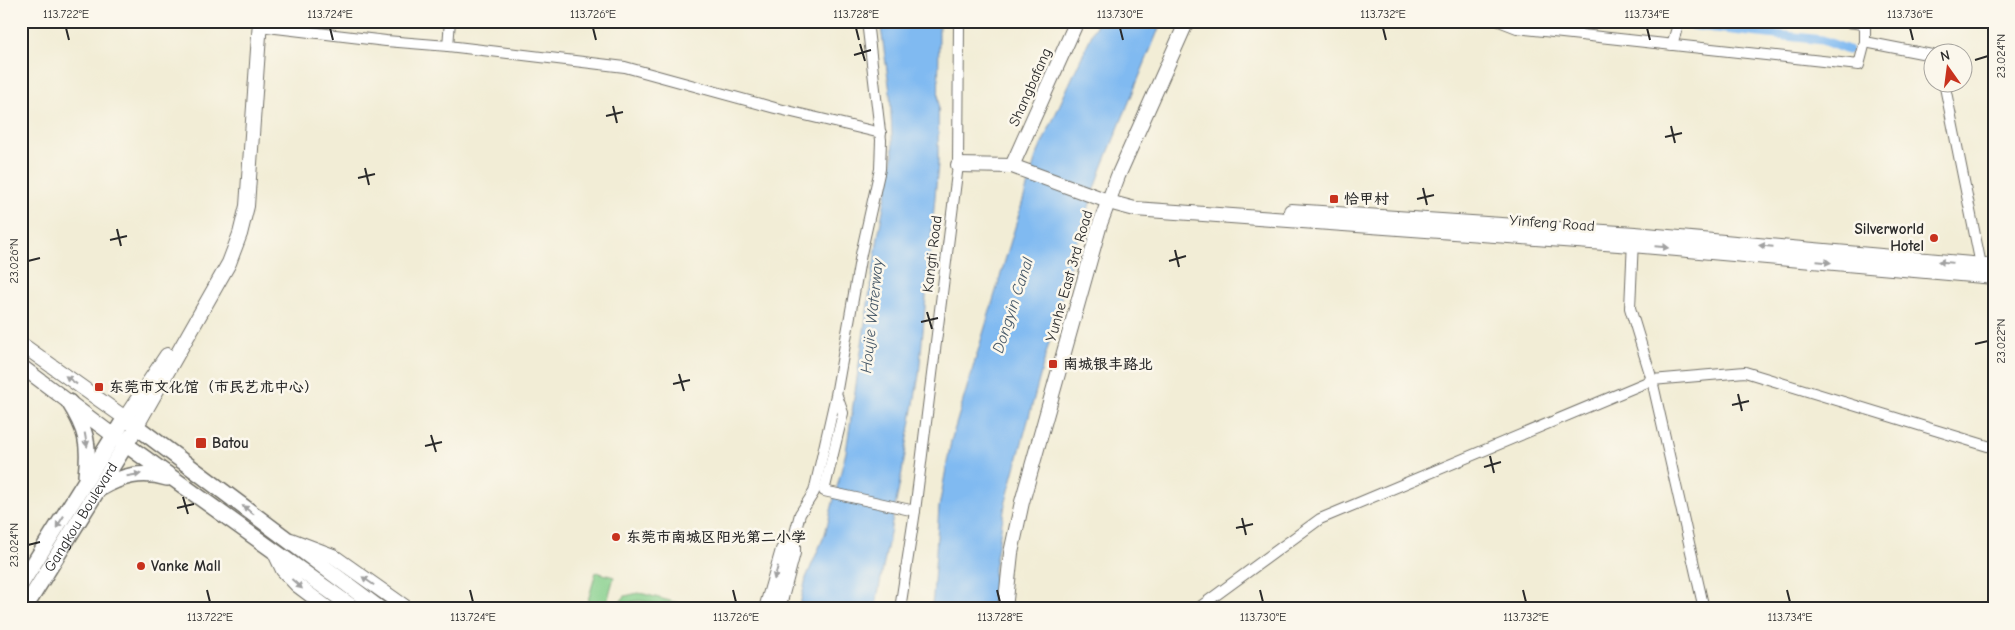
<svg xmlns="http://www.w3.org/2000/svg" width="2015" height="630" viewBox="0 0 2015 630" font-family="'Comic Neue','LXGW WenKai TC',sans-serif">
  <rect width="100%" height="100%" fill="#fbf7ec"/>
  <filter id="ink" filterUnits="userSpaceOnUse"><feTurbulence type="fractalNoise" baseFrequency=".02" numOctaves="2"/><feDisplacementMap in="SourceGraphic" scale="10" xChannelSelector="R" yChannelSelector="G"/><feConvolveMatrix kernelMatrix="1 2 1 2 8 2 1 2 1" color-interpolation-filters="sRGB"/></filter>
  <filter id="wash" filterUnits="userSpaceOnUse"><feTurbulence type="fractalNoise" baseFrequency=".0096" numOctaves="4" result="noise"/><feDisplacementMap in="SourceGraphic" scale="20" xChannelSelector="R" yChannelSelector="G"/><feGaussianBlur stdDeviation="1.12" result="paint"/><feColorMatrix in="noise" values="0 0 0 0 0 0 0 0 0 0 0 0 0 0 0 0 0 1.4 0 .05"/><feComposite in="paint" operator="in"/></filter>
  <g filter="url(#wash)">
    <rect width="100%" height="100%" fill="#f2edd6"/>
    <g fill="#85cf8c" stroke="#587d5c">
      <polygon points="596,572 614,577 605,609 587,604"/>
      <path d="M638,593L644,594L700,609C691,609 681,610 672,609C655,607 636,592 623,609H614L625,596Z"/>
    </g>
    <g fill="#80baf1" stroke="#56728e">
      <polygon points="880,21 939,21 938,164 919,375 902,472 875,609 799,609 806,578 825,534 846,452 878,237 893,157 890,92"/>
      <polygon points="1098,21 1162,21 1102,168 1074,251 1005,505 994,569 995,609 931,609 933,597 939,507 951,441 1036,157"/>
    </g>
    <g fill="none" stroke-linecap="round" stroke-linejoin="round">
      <polyline stroke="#80baf1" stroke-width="9" points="1653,21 1822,40 1848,50"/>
    </g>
  </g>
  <g filter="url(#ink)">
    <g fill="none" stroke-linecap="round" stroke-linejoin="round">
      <defs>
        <g id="street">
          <polyline points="1499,21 1517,28 1859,65 1865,42"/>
          <polyline points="1836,21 1865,24"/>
          <polyline points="1865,21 1865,42 1932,55"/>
          <polyline points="259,26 386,41 448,46 625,67 775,108 881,133"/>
          <polyline points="1672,45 1679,21"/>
          <polyline points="448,46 450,21"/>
          <polyline points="1944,82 1981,265"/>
          <polyline points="1633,240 1630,308 1652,380 1704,609"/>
          <polyline points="837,396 843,413 824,491 915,511"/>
          <polyline points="793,541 800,514 814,492 836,395 861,254 880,169 881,140 867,21"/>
          <polyline points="900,609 915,511 958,165 959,21"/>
          <polyline points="1197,609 1320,519 1652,380 1745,372 1994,448"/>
        </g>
        <g id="secondary">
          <polyline points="958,165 1012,166 1116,204 1135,209 1632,245 1994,277"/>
          <polyline points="1012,166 1077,21"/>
          <polyline points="1291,211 1635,234 1994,266"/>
          <polyline points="21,344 125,418 167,355"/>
          <polyline points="21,366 114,436"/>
          <polyline points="136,427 229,263 240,234 247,206 260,21"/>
          <polyline points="291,540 333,556 408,609"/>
          <polyline points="274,551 283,570 297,585 329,609"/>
          <polyline points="766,609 783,550 793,541"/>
          <polyline points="778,609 793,553 793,541"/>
          <polyline points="1005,609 1011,553 1022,502 1100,224 1118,176 1187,21"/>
        </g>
        <g id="primary">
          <path d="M69,402C86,429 90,444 86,476"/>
          <polyline points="114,436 355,609"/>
          <path d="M99,489C121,476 142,470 167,478"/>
          <polyline points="21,584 125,418 380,609"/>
          <path id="s1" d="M24,609L131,436"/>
        </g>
      </defs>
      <use href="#street" stroke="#716f67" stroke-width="12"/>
      <use href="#secondary" stroke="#716f67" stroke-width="16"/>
      <use href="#primary" stroke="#716f67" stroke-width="18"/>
      <use href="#street" stroke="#fff" stroke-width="10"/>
      <use href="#secondary" stroke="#fff" stroke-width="14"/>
      <use href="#primary" stroke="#fff" stroke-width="15"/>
    </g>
    <defs><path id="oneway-solid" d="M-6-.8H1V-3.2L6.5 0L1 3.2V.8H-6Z" transform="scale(1.25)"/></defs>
    <g fill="#a0a0a0">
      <use href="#oneway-solid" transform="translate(1766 246) rotate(-175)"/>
      <use href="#oneway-solid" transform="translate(1662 247) rotate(5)"/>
      <use href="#oneway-solid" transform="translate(1824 262) rotate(5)"/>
      <use href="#oneway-solid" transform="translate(1945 262) rotate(-175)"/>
      <use href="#oneway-solid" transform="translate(71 380) rotate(-144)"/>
      <use href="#oneway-solid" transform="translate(86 440) rotate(80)"/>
      <use href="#oneway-solid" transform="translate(134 475) rotate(-9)"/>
      <use href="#oneway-solid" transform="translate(248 510) rotate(-143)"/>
      <use href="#oneway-solid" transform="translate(60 522) rotate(122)"/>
      <use href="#oneway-solid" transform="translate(776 573) rotate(106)"/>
      <use href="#oneway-solid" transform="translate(368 581) rotate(-145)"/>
      <use href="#oneway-solid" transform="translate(297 584) rotate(42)"/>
    </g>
  </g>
  <path fill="none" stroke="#2b2b2b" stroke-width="2" d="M66,28L69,40M330,28L333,40M593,28L596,40M856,28L859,40M1120,28L1123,40M1383,28L1386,40M1647,28L1650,40M1910,28L1913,40M860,44L865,61M854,55L871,50M1975,60L1988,56M613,106L617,123M606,116L623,112M1671,126L1675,143M1665,137L1682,133M365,168L369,185M358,178L375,174M1423,188L1427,205M1417,199L1434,195M117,229L121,246M110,240L127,236M1175,250L1179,267M28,261L40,258M1169,261L1186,256M927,312L932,329M921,322L938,318M1975,344L1988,341M679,374L684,391M673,384L690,380M1738,394L1742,411M1732,405L1749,401M431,435L436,452M425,446L442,442M1490,456L1494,473M1484,467L1501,462M183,497L188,514M177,508L194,504M1242,518L1246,535M1236,528L1253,524M28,545L40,542M207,590L210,602M470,590L473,602M733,590L736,602M997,590L1000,602M1260,590L1263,602M1523,590L1526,602M1787,590L1790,602"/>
  <g fill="#c8321e" stroke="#fbf7ec" stroke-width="2">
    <rect x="1329" y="194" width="10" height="10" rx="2.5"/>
    <circle cx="1934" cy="238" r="5"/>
    <rect x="1048" y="359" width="10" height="10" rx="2.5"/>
    <rect x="94" y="382" width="10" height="10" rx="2.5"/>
    <rect x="195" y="437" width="12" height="12" rx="2.5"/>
    <circle cx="616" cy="537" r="5"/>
    <circle cx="141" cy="566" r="5"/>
  </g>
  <g text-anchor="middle" stroke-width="5" stroke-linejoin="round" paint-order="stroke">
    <g font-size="15" fill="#2b2b2b" stroke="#fbf7ec">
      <text transform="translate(1030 87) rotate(-66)" y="5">Shangbafang</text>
      <text transform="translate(1552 223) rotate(4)" y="5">Yinfeng Road</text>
      <text transform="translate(932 254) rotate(-83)" y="5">Kangti Road</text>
      <text transform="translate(1069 276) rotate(-74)" y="5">Yunhe East 3rd Road</text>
      <text dy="5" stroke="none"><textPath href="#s1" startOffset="108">Gangkou Boulevard</textPath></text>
    </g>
    <g font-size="15" font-weight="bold" fill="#2b2b2b" stroke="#fbf7ec" text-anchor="start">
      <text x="1344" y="204">恰甲村</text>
      <text x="1924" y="234" text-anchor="end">Silverworld<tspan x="1924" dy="17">Hotel</tspan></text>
      <text x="1063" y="369">南城银丰路北</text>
      <text x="109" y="392">东莞市文化馆（市民艺术中心）</text>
      <text x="212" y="448">Batou</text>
      <text x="626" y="542">东莞市南城区阳光第二小学</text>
      <text x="151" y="571">Vanke Mall</text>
    </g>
    <g font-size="16" font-style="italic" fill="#445666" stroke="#fbf7ec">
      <text transform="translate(1012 305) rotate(-72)" y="6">Dongyin Canal</text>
      <text transform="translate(871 316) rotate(-84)" y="6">Houjie Waterway</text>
    </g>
  </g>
  <rect width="2015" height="630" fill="none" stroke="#fbf7ec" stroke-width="55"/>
  <g transform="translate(1948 68) rotate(346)"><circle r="24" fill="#fbf7ec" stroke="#a8a59f"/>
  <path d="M0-4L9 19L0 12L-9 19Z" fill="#c8321e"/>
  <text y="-8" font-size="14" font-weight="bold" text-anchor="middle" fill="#2b2b2b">N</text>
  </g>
  <rect x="28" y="28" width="1960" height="574" fill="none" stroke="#2b2b2b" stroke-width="2"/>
  <g font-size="12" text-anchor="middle" fill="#2b2b2b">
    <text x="66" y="18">113.722°E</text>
    <text x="330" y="18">113.724°E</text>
    <text x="593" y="18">113.726°E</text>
    <text x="856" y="18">113.728°E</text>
    <text x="1120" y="18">113.730°E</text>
    <text x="1383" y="18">113.732°E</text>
    <text x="1647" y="18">113.734°E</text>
    <text x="1910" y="18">113.736°E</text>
    <text transform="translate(2001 56) rotate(-90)" y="4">23.024°N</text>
    <text transform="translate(14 261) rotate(-90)" y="4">23.026°N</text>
    <text transform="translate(2001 341) rotate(-90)" y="4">23.022°N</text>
    <text transform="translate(14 545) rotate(-90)" y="4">23.024°N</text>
    <text x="210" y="621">113.722°E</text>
    <text x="473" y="621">113.724°E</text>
    <text x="736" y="621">113.726°E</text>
    <text x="1000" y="621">113.728°E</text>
    <text x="1263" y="621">113.730°E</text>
    <text x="1526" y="621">113.732°E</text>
    <text x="1790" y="621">113.734°E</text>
  </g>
</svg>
